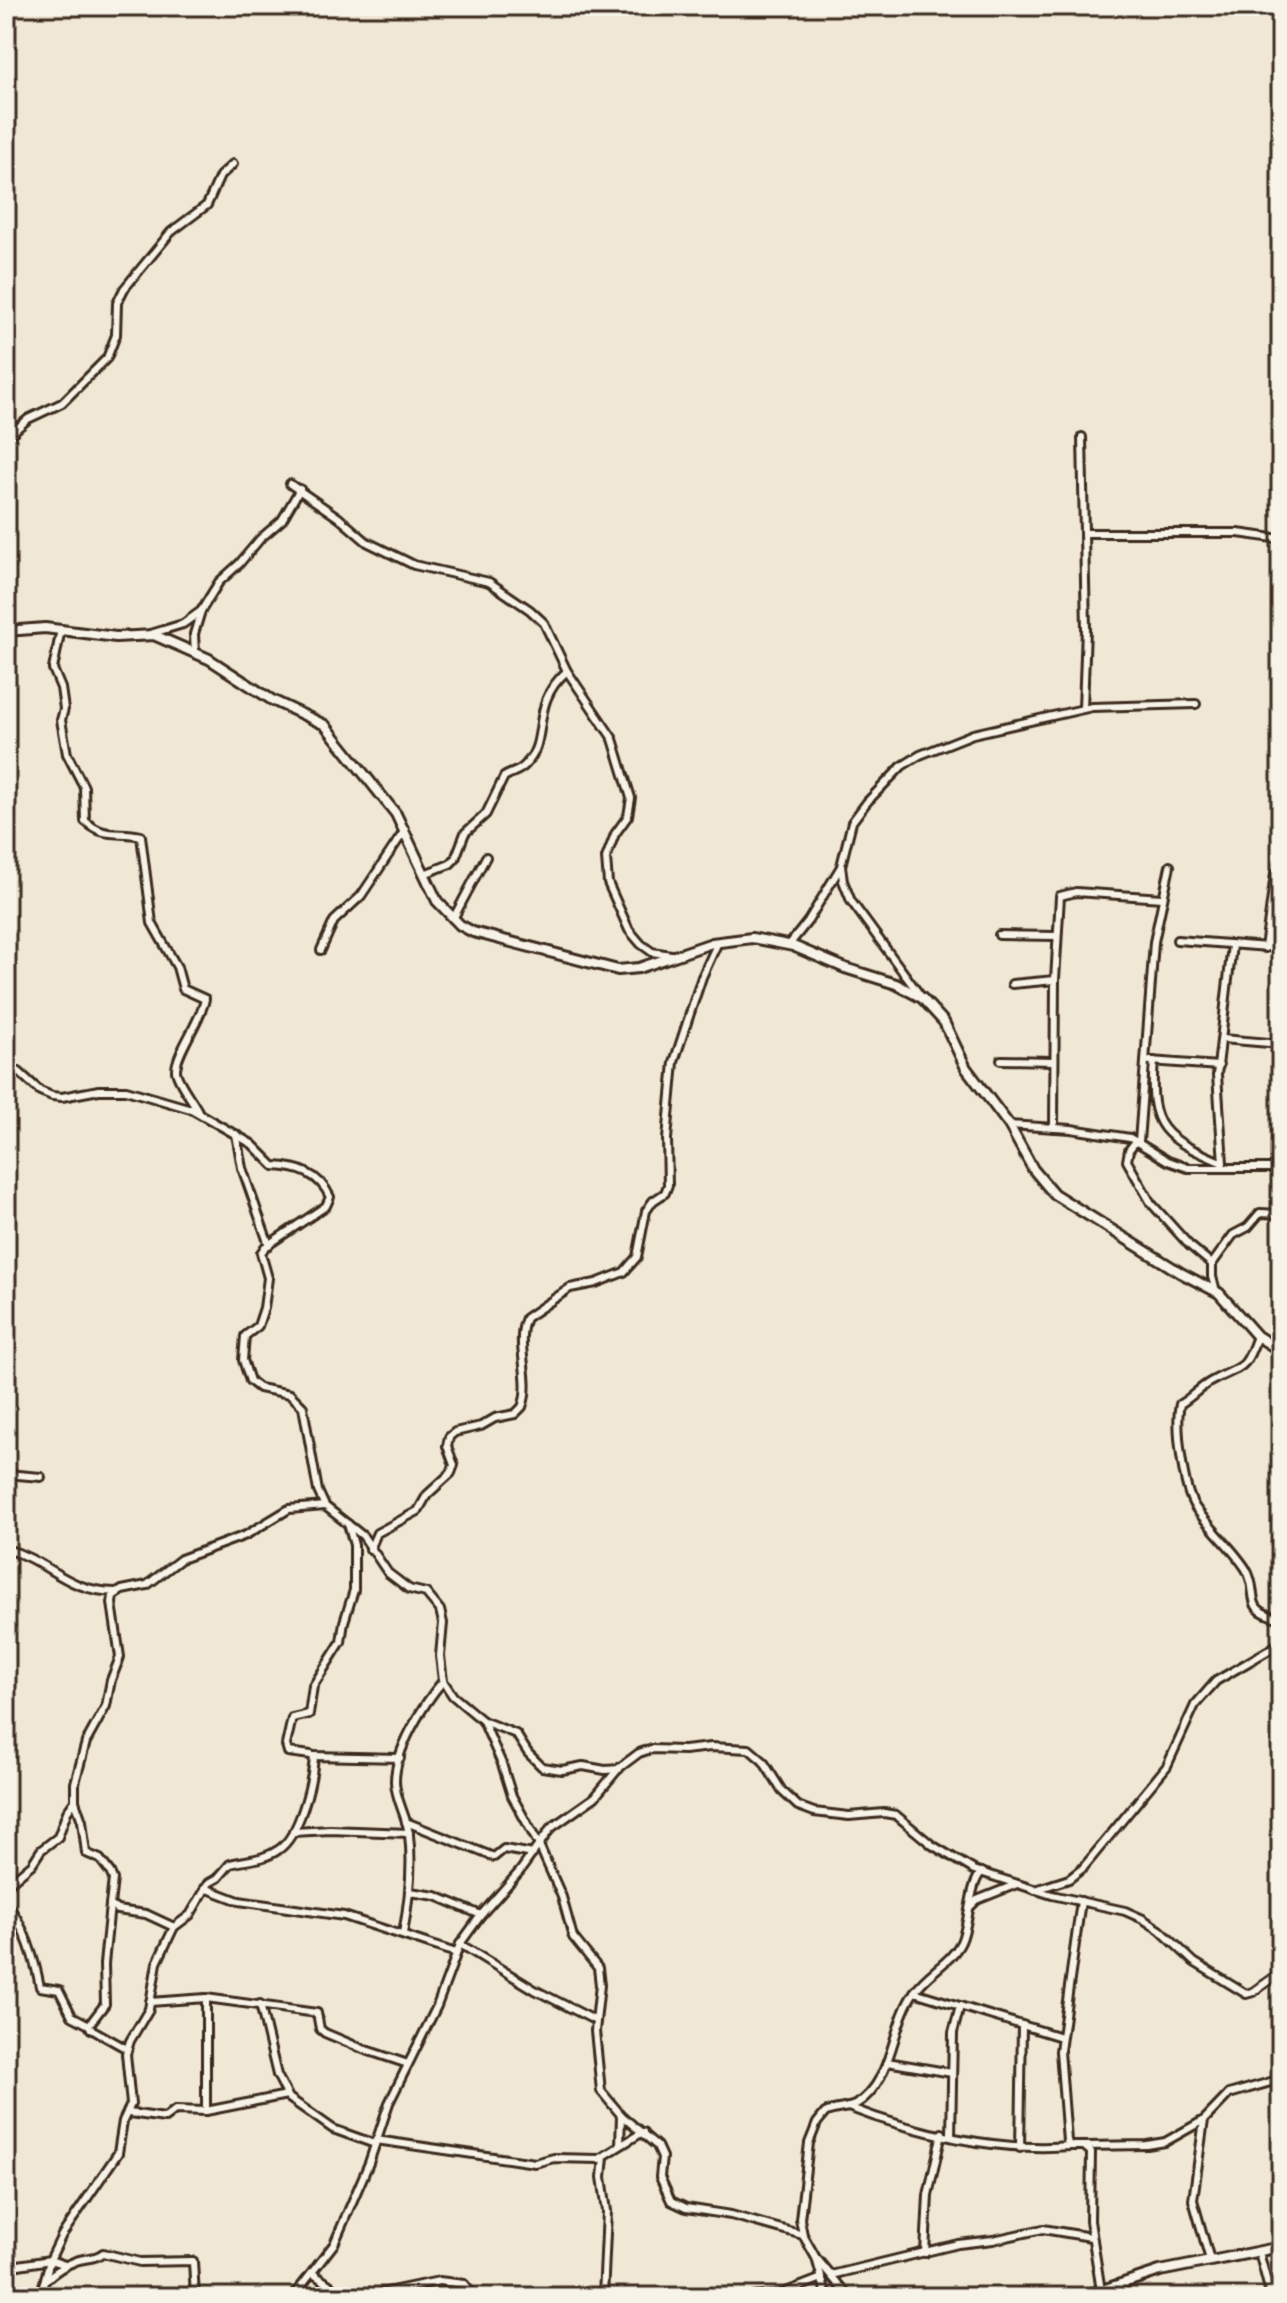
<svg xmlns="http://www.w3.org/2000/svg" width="1287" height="2303" viewBox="0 0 1287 2303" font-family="Kalam,sans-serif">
  <rect width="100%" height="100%" fill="#f0e8d5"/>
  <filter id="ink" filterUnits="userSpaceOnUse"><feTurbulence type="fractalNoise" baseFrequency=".0125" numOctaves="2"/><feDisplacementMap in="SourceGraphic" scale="16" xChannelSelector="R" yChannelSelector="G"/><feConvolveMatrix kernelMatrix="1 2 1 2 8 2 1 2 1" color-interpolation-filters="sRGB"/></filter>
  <g filter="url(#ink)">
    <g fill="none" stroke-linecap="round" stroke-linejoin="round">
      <defs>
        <g id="street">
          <polyline points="1082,437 1086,629 1083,708"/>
          <polyline points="6,438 28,419 62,403 107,358 116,335 117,303 124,289 171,232 207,205 220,176 233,164"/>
          <polyline points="290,484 339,518 367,542 414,565 489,582 530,610 544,623 567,671 613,739 631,798 628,816 615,834 606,858 608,883 629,930 641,944 652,952 671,955"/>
          <polyline points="1085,533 1238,533 1281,539"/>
          <path d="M61,629L53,669L61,688L64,709L61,720L67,754L84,787L85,821C106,840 119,830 141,836L152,923L177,967L183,989L205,999C201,1021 175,1054 176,1071C178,1083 192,1099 198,1111"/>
          <polyline points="150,634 183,624 201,611 219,582 239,564 260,539 282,520 300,489"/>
          <polyline points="195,653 194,634 201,611"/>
          <path d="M424,874L450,864L455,859L465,833L486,814L504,777C511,772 520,772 526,764C550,739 529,704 567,671"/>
          <polyline points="453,919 486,857"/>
          <polyline points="999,935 1057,936"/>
          <polyline points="1177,940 1281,948"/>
          <polyline points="789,945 808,921 840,868"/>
          <polyline points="1265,948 1275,874"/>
          <polyline points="321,950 334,921 361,896 405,830"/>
          <polyline points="1012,984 1055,980"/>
          <polyline points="922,998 851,901 843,881 841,866 852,822 867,802 902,766 920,755 973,734 1092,707 1196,704"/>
          <polyline points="1222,1039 1281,1044"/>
          <polyline points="1001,1060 1054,1061"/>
          <polyline points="1150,1061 1219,1066"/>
          <path d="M1154,1061C1148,1129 1164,1138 1223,1163L1217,1075L1232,945"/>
          <path d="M6,1065L19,1072L40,1091L52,1096L62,1097L99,1090H126L191,1109L252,1144L274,1166C298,1167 319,1173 330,1197L326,1206L265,1247L261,1253L268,1278L264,1308L258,1326L245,1336L243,1360L250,1381L259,1388L290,1394L303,1407L318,1491L325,1506L363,1536L388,1573L409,1589L426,1593L440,1610L443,1623L440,1656L443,1681L453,1696L483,1721L502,1764L512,1796L539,1845L562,1897L573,1937L598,1968L600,1985L595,2031L601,2091L621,2115L657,2146L662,2157L660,2177L671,2201L686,2208L731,2215L803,2235"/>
          <polyline points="1009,1125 1071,1129 1130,1138 1168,1161 1188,1168 1281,1168"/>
          <polyline points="1054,1128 1055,980 1060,896 1076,892 1162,898"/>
          <polyline points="236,1134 242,1168 269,1245"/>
          <polyline points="1136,1141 1129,1150 1127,1161 1151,1203 1189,1245 1212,1264"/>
          <polyline points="1139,1142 1154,942 1170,866"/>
          <polyline points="1216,1291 1212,1277 1212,1264 1233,1235 1248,1227 1260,1213 1281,1214"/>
          <path d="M1257,1336C1244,1374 1242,1364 1210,1382C1199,1388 1191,1398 1180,1404C1175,1426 1183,1488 1195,1507C1210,1529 1232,1547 1246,1569C1261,1595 1240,1609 1281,1619"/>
          <polyline points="6,1474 41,1477"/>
          <path d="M6,1549C50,1561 64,1591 116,1592"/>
          <path d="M370,1549L377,1533L418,1511L427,1495L451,1473L454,1465L447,1446L449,1437L455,1432L481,1426L495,1418L515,1414L522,1407C533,1379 514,1345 526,1318L570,1288L596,1283L624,1272L637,1257L646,1211L653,1201L665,1193L668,1185L667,1139L674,1062L702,977L718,942"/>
          <polyline points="483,1721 516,1734 528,1753 542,1767 562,1770 583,1766 605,1770 619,1769"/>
          <polyline points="313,1756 400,1758"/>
          <polyline points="406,1822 494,1857 504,1849 533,1854"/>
          <polyline points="293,1832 330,1830 409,1833"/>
          <polyline points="6,1886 32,1864 41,1850 58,1837 67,1812 75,1801"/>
          <polyline points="205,1888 239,1901 344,1916 456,1953"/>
          <polyline points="1035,1890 1069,1879 1083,1868 1167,1766 1195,1705 1216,1681 1281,1643"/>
          <polyline points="410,1892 436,1896 481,1915"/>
          <polyline points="1081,1901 1060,2051 1067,2141 1070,2146 1084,2146 1091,2152 1090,2221 1101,2291"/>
          <path d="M6,1903C24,1924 35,1960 40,1987L59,1990L72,2016L89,2025"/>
          <polyline points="110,1905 104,1964 105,2004 89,2025 91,2029 127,2049"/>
          <polyline points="971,1906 977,1900 1017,1884"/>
          <polyline points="174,1927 146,1914 117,1910 110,1905 113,1879 110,1872 100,1859 86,1853 82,1821 75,1801 75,1783 86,1742 106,1706 111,1680 120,1657 112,1603 113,1596 122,1590 147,1585 181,1559 246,1535 289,1509 325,1506"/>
          <path d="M403,1934C409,1901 413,1868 409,1835C407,1816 395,1799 395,1781C395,1750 424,1703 443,1681"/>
          <polyline points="460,1944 535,1990 596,2021"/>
          <polyline points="914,1992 1061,2037"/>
          <polyline points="150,2002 206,1998 317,2013 320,2029 325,2033 363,2049 408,2064"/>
          <polyline points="260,2004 277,2075 289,2098 333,2129 375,2144"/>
          <polyline points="887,2062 952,2073"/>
          <path d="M848,2107C914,2133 999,2152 1070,2146"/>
          <polyline points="206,2111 206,1998"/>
          <polyline points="129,2113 165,2118 175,2110 206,2111 287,2095"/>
          <polyline points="1204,2120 1193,2200 1210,2260"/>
          <polyline points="951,2136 953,2033 960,2006"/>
          <polyline points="376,2140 535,2163 554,2158 599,2159 643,2132"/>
          <polyline points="620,2145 621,2115"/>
          <polyline points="1084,2146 1147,2145 1165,2142 1204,2120 1229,2094 1281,2079"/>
          <polyline points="1020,2148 1022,2025"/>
          <polyline points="1259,2252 1271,2297"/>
          <polyline points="925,2253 928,2195 942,2133"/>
          <polyline points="818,2260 849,2297"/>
          <polyline points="6,2267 50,2260 65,2265"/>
          <polyline points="312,2273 347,2297"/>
          <polyline points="831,2275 958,2244 993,2240 1043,2229 1091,2237"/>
          <path d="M46,2280C55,2271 65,2265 76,2261C86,2257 94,2260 103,2253L140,2262L193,2261L195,2297"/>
          <path d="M40,2297L50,2260L62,2235L118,2153L123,2121L131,2104L126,2054L130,2041L149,2009L157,1963L174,1927L190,1915L209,1883L218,1878L230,1864C246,1860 264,1860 278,1850C300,1836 312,1782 314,1758L311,1755L288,1752L286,1745L292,1718L309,1714L313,1686L341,1642L344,1622L354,1590V1545L348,1524"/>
          <polyline points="293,2297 334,2244 369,2163 389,2103 437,2006 460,1944 481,1915 520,1871 551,1828 595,1797 619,1768 639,1753 651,1749 684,1750 711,1747 749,1749 763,1761 782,1791 798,1806 814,1812 849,1816 884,1813 896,1815 932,1845 974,1870 1052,1895 1125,1911 1143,1919 1160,1930 1194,1962 1246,1994 1253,1992 1281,1972"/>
          <polyline points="362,2297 439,2281 464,2284 474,2297"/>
          <polyline points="603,2297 607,2211 602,2177 604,2157"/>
          <polyline points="751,2297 778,2295 822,2278"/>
          <path d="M827,2297L816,2258L803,2235L800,2219L809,2143L817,2123L825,2113C834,2108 846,2109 855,2105C895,2081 890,2025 915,1991C928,1972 951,1963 961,1942C970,1923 969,1883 982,1872"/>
        </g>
        <g id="secondary">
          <polyline points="6,631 45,628 116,637 154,635 209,659 272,700 325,725 396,814 437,901 460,925 473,932 618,970 639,968 712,943 752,938 793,946 845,968 896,984 922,998 944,1022 966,1068 1009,1125 1033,1169 1054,1194 1181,1273 1219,1293 1257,1336 1281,1351"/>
          <polyline points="1081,2297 1160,2271 1281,2247"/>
        </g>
      </defs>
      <use href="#street" stroke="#3b2a1e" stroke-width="12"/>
      <use href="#secondary" stroke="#3b2a1e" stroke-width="14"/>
      <use href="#street" stroke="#f7f3e8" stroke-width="6"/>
      <use href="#secondary" stroke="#f7f3e8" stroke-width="8"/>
    </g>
  </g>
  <rect width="1287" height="2303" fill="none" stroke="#f7f3e8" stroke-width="32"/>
  <rect x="16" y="16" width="1255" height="2271" fill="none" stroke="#3b2a1e" stroke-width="3" filter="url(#ink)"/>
</svg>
